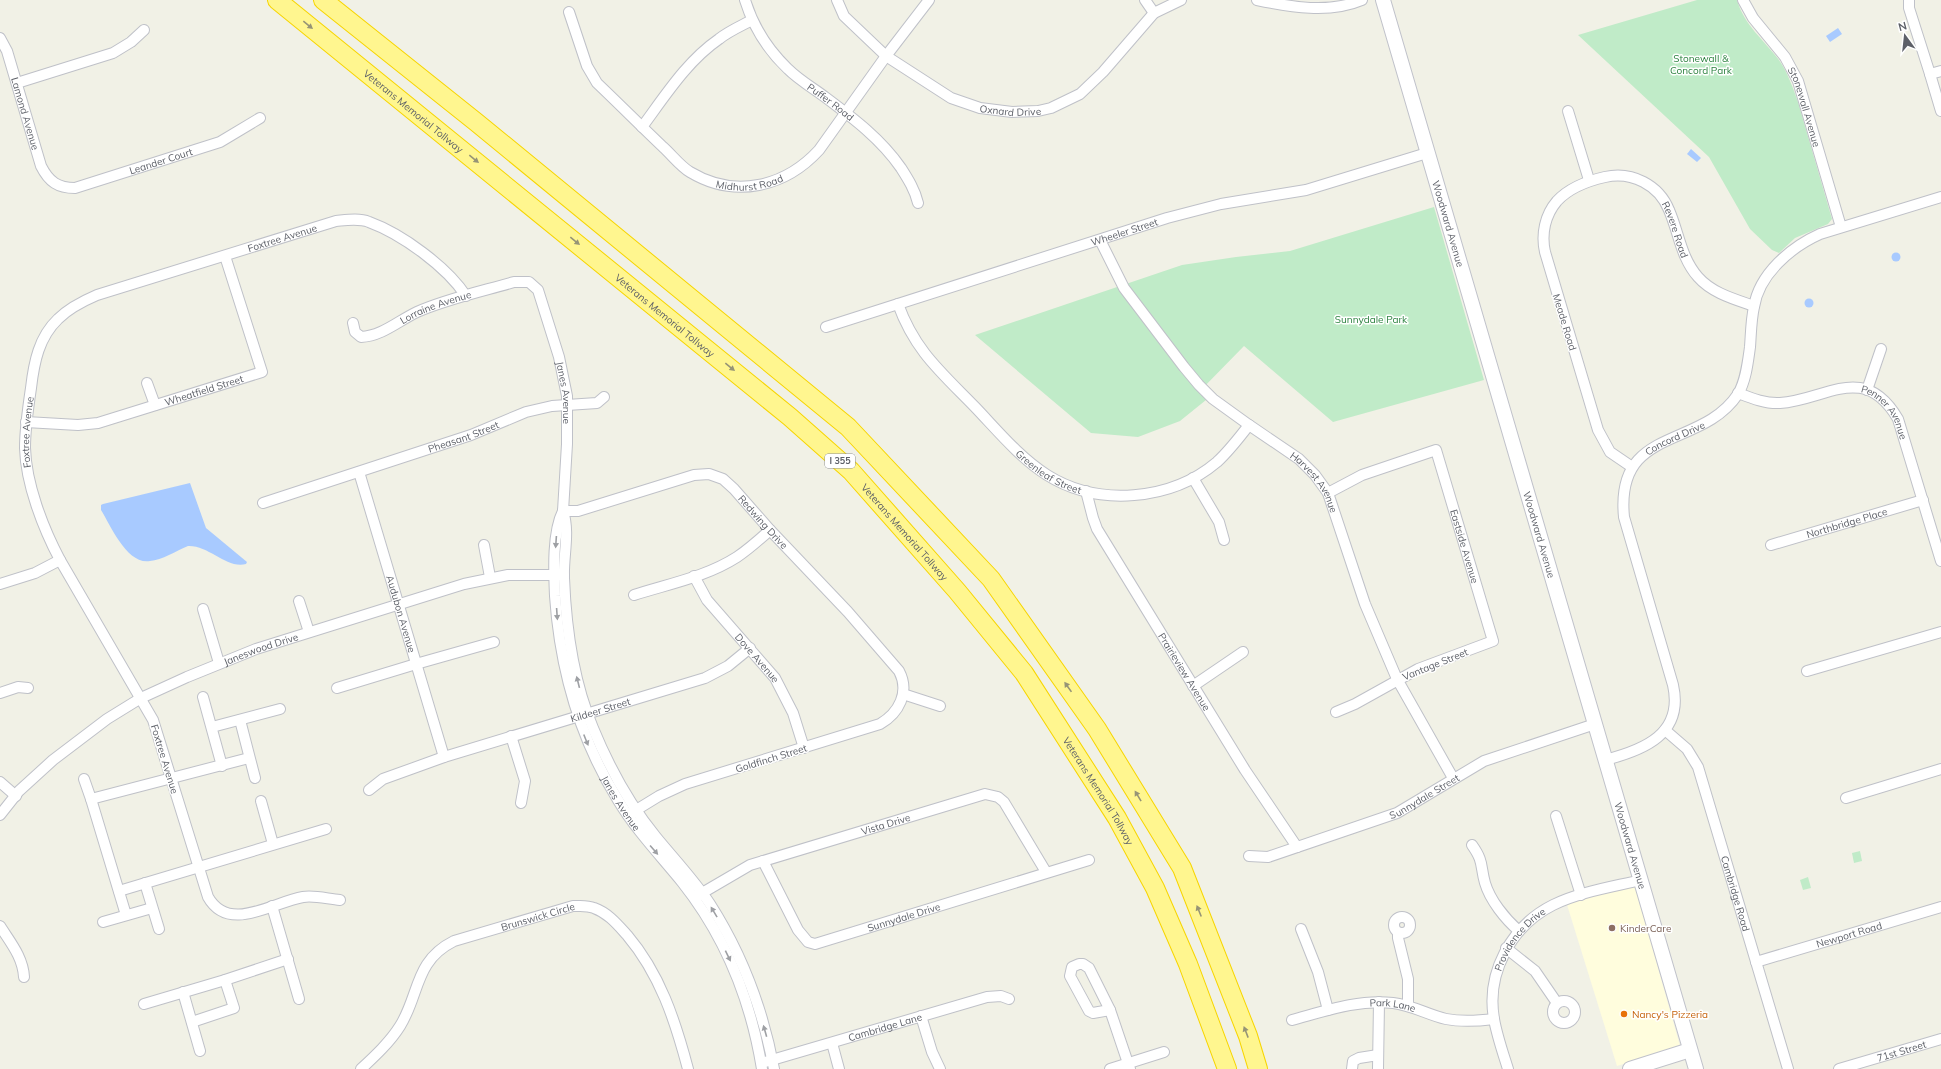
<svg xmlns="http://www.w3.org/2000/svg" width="1941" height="1069" viewBox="0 0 1941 1069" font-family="Mulish,sans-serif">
  <rect width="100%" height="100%" fill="#f1f1e6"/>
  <polygon fill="#fffddd" points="1632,876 1680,1046 1617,1066 1564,895"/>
  <g fill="#c0ebc8">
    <path d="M1697,0H1737C1744,25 1764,40 1779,60C1788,73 1793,88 1798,102L1832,219L1828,224L1795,238L1779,253L1772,250L1750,229L1709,157L1578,35Z"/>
    <polygon points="1434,207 1484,380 1333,422 1244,346 1199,392 1206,400 1180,421 1138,437 1091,433 975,335 1182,265 1236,257 1290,251"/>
    <polygon points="1860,851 1862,861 1854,863 1852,853"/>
    <polygon points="1808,877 1811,888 1803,890 1800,880"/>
  </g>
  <g fill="#a8caff">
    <polygon points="1838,28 1842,34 1830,42 1826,36"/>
    <polygon points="1691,149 1701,158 1697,162 1687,154"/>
    <circle cx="1896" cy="257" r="4.5"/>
    <circle cx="1809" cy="303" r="4.5"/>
    <path d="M190,483L206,528L247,562L246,564C226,569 209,545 188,546C176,551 162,560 150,561C127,565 111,526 101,510V505L103,504Z"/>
  </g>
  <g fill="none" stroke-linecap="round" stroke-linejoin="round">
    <defs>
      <g id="street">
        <path id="s1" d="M745,0C753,26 768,50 788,69C799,80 813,88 825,97C853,118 881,139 901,168C908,179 915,190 918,203"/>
        <path id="s2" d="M837,0L844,16L886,56L951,98L980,108L1012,112L1038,111L1051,108L1080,94L1103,72L1154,13L1181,0"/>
        <polyline points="1145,0 1154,13"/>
        <path d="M1257,0C1291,7 1329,14 1362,0"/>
        <path id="s3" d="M1743,0L1753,18L1785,57L1798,81L1841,227"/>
        <polyline points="1909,0 1909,8 1930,74 1941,71"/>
        <path id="s4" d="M569,12L587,66L597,83C619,104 641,126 663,147C672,155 680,166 690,172C735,199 785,187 819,150L886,56L929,0"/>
        <path id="s5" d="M0,38L7,51L41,166C49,182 58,188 75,188L220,142L260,118"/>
        <polyline points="1930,74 1941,111"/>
        <polyline points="17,83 113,53 131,42 144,30"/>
        <polyline points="1568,111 1589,180"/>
        <path d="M642,127C665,96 687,61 719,39C729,31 741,26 752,20"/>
        <path id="s6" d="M1100,240L1124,288L1184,367L1199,385L1213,399L1249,425L1299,459L1315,475L1328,493L1365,604L1397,679L1453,778"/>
        <path id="s7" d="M898,304C915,351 941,372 975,407C997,430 1019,457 1047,475C1098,507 1171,501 1217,462C1229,451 1239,438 1249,425"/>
        <path id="s8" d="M353,323L355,332L361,337C382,336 398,321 417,312C446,299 483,291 514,282H529L538,290L559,357L567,396V444L563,511C570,533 563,556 564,578C566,629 573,681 593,728C609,767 629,804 656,837C674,859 694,880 710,904C742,954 763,1010 774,1069"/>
        <path id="s9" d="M826,327L1167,218L1221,204L1306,190L1427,153"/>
        <polyline points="147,383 155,405"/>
        <polyline points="1867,390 1881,349"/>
        <path id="s10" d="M1738,393C1751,398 1766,404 1780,403C1826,400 1864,361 1898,419L1941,561"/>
        <path id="s11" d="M26,422L78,425L98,423L262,372L225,256"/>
        <path id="s12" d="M1632,467L1610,452L1598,430L1545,252C1541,234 1545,215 1557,201C1570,187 1587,181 1605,177C1632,171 1659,185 1669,210C1679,233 1681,258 1698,277C1712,293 1734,299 1754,306"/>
        <path id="s13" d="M359,472L444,757"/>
        <polyline points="1193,478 1219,522 1224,540"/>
        <path id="s14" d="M1086,491L1093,518L1097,529L1245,770L1297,847"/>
        <path id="s15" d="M1328,493L1362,475L1436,450L1493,641L1418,669L1355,704L1336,712"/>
        <path id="s16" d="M263,503L471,435L526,412L552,406L597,403L604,397"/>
        <path id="s17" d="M563,511H578L694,475L709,474L723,479L734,489L770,530L848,612L899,671C910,692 899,713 880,724L685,784L659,796L628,815"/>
        <path id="s18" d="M563,511C552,533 554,572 555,596C560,669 579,737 618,800C636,830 660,855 682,882C725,936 751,1001 762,1069"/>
        <polyline points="484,545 490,577"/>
        <path id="s19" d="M1771,545L1923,500"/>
        <path id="s20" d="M694,576L707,600L775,678L793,713L804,748"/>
        <polyline points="0,584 35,573 60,560"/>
        <path d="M634,595C668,584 706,577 737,557C749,549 759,540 770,530"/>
        <polyline points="299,601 309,632"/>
        <polyline points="203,609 219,663"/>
        <polyline points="1807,671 1941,632"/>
        <polyline points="1193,686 1243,652"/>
        <polyline points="337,688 416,664 494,642"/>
        <polyline points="0,693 18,687 28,688"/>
        <polyline points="903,694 940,706"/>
        <polyline points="203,697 222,766"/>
        <polyline points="240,720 255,778"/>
        <polyline points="212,727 280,709"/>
        <path id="s21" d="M1665,730L1687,749L1698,767L1788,1069"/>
        <polyline points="511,736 525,781 521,803"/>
        <path id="s22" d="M1605,760C1644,750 1684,734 1673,685L1624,517C1615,425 1701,450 1738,394C1746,381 1748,361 1750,347C1751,334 1751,320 1754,307C1759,274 1791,247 1820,234L1941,197"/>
        <polyline points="84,779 91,799"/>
        <polyline points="0,782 16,796"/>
        <path id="s23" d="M369,790L383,779L444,757L705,678L728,666L750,648"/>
        <polyline points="1846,798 1941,769"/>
        <polyline points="261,801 273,844"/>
        <path id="s24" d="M0,815L19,791L53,760L107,719L141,698L187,677L256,649L464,584L508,575H564"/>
        <polyline points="1556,816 1581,895"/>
        <path d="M1472,845C1484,862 1480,865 1485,883C1490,900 1505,919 1519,931"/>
        <path id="s25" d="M1249,856L1268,857L1397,813L1484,761L1595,724"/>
        <path id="s26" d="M763,861L798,930L808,942L815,944L1089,860"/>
        <polyline points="145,883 159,929"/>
        <polyline points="119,891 326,829"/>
        <path id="s27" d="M697,896L750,865L985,794L998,797L1004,802L1046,872"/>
        <path id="s28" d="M340,900C328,899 314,895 303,897C273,902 229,934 208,897L153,720L60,560C43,528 26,484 25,448C25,428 28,408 31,388C34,362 39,337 58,319C69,308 83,301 97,295L336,221C347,220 359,218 369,222C402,234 447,267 466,296"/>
        <polyline points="272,906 299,999"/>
        <polyline points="126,915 91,799 249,758"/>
        <circle cx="1402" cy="925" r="8"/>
        <polyline points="103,922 152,908"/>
        <path d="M0,926C10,942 23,957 24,977"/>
        <polyline points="1301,929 1318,972 1328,1010"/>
        <polyline points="1398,933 1398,938 1408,979 1408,1006"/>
        <polyline points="1506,948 1535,971 1557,1003"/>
        <path id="s29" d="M1756,962L1941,907"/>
        <polygon points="1079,964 1083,964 1089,968 1110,1010 1093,1013 1089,1011 1070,976 1072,967"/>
        <polyline points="183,992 200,1051"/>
        <circle cx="1564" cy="1012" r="11"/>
        <polyline points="144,1004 225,980 288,959"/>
        <polyline points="1110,1010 1130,1069"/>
        <polyline points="921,1016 932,1052 940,1069"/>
        <path id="s30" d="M1292,1020C1325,1011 1358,999 1393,1003C1412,1005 1428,1015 1446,1019C1461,1022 1478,1021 1494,1019"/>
        <polyline points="192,1022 234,1008 225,980"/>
        <polyline points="832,1043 839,1069"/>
        <path id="s31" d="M765,1062L987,997L1001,996L1009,999"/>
        <path id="s32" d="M361,1069C375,1056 390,1042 400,1026C420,994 414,961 454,941L573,906C581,906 587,905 594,908C608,913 617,924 627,935C660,974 675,1020 688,1069"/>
        <polyline points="1110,1069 1164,1052"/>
        <polyline points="1352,1069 1353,1061 1359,1058 1378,1055"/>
        <polyline points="1378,1069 1379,1002"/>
        <path id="s33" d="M1508,1069C1503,1053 1497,1036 1494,1019C1486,973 1511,926 1553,905C1579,892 1612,887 1641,880"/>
        <path id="s34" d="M1839,1069L1941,1039"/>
      </g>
      <g id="secondary">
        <path id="s35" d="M1383,0L1696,1069"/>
        <polyline points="1630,1069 1690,1050"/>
      </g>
      <g id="highway">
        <path id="s36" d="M277,0L790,417L851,471L957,591L1024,673L1117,818L1155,888L1188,964L1227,1069"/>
        <polyline points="323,0 476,122 848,427 991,579 1097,729 1182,868 1248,1036 1258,1069"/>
      </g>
    </defs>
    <use href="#street" stroke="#bfc1c8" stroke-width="12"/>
    <use href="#secondary" stroke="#c0c2ca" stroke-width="16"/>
    <use href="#highway" stroke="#f7d500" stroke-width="20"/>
    <use href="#street" stroke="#fff" stroke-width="10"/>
    <use href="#secondary" stroke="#fff" stroke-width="14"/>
    <use href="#highway" stroke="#fff68f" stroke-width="18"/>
  </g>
  <defs><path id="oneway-solid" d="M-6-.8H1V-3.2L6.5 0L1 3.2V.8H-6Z"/></defs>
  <g fill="#969476">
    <use href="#oneway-solid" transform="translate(308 25) rotate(39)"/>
    <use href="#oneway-solid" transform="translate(474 159) rotate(39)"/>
    <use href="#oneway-solid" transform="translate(575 241) rotate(39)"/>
    <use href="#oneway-solid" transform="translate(730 367) rotate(39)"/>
    <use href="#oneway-solid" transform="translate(1068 687) rotate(-125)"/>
    <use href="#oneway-solid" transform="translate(1138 796) rotate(-121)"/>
    <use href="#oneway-solid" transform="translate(1199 911) rotate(-112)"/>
    <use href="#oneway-solid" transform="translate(1246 1032) rotate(-111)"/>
  </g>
  <g fill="#9ea0a4">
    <use href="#oneway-solid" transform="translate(556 542) rotate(94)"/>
    <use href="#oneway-solid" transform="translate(557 614) rotate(86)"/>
    <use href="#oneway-solid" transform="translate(578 682) rotate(-104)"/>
    <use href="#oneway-solid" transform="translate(586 740) rotate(68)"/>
    <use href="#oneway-solid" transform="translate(654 850) rotate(49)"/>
    <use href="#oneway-solid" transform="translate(714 912) rotate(-121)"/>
    <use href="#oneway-solid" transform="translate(728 956) rotate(64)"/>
    <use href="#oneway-solid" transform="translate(765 1031) rotate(-106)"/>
  </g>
  <circle fill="#8d6e63" stroke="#fff" stroke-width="1.5" cx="1612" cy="928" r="4"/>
  <circle fill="#e8710a" stroke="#fff" stroke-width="1.5" cx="1624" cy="1014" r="4"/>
  <g text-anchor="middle" stroke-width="3" stroke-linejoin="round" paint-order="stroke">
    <rect fill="#fff" stroke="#8e9095" stroke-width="1" x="825" y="454" width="30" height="14" rx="3"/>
    <g font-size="9" font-weight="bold" fill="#5d6068">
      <text x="840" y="464">I 355</text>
    </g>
    <g font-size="10" fill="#2a813e" stroke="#fff">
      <text x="1701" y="62">Stonewall &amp;<tspan x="1701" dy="12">Concord Park</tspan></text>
      <text x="1371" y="323">Sunnydale Park</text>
    </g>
    <g font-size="10" fill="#5d6068" stroke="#fff">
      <text dy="4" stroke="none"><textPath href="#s1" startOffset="136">Puffer Road</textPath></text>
      <text dy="4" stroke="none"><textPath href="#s2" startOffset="214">Oxnard Drive</textPath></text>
      <text dy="4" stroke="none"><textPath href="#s3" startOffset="125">Stonewall Avenue</textPath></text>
      <text dy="4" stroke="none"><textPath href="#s36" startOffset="176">Veterans Memorial Tollway</textPath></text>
      <text dy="4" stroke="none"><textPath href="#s5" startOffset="80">Lamond Avenue</textPath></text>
      <text dy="4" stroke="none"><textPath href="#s5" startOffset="268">Leander Court</textPath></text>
      <text dy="4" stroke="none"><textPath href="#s4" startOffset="268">Midhurst Road</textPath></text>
      <text dy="4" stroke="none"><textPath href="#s35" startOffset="233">Woodward Avenue</textPath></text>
      <text dy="4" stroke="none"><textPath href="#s12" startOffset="445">Revere Road</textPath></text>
      <text dy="4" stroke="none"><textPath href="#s9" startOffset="313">Wheeler Street</textPath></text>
      <text dy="4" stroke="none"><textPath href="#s28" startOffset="1006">Foxtree Avenue</textPath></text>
      <text dy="4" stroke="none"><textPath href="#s8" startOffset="98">Lorraine Avenue</textPath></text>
      <text dy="4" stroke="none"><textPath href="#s36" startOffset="500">Veterans Memorial Tollway</textPath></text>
      <text transform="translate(1565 322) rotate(73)" y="4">Meade Road</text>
      <text dy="4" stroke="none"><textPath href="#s11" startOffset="183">Wheatfield Street</textPath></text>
      <text dy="4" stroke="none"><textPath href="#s8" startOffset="314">Janes Avenue</textPath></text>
      <text dy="4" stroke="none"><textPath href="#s10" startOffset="162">Penner Avenue</textPath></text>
      <text dy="4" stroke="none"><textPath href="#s28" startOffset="646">Foxtree Avenue</textPath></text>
      <text dy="4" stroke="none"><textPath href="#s16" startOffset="211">Pheasant Street</textPath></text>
      <text dy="4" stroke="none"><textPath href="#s22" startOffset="394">Concord Drive</textPath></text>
      <text dy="4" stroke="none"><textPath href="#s7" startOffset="229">Greenleaf Street</textPath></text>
      <text dy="4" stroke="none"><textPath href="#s6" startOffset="329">Harvest Avenue</textPath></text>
      <text dy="4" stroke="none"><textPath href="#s17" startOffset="225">Redwing Drive</textPath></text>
      <text dy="4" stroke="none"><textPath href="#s19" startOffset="79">Northbridge Place</textPath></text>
      <text dy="4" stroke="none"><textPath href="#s36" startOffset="824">Veterans Memorial Tollway</textPath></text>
      <text dy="4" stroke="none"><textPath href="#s35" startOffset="557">Woodward Avenue</textPath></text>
      <text dy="4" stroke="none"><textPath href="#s15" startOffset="217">Eastside Avenue</textPath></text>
      <text dy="4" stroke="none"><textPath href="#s13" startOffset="148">Audubon Avenue</textPath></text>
      <text dy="4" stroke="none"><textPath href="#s24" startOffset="314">Janeswood Drive</textPath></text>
      <text dy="4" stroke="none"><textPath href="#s20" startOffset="104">Dove Avenue</textPath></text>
      <text transform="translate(1435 664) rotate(-22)" y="4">Vantage Street</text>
      <text dy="4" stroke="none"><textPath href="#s14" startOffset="207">Prairieview Avenue</textPath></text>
      <text dy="4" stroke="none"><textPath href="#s23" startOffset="246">Kildeer Street</textPath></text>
      <text transform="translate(771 758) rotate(-17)" y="4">Goldfinch Street</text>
      <text transform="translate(165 759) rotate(73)" y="4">Foxtree Avenue</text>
      <text dy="4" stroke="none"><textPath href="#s36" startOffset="1148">Veterans Memorial Tollway</textPath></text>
      <text dy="4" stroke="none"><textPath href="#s25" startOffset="187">Sunnydale Street</textPath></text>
      <text dy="4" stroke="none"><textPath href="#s18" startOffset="306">Janes Avenue</textPath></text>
      <text dy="4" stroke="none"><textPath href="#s27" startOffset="203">Vista Drive</textPath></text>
      <text dy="4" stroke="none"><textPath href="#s35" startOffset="881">Woodward Avenue</textPath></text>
      <text dy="4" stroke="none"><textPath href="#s21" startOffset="182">Cambridge Road</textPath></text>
      <text dy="4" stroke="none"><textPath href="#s32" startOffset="249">Brunswick Circle</textPath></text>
      <text dy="4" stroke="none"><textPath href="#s26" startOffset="193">Sunnydale Drive</textPath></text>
      <text dy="4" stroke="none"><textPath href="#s29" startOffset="97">Newport Road</textPath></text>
      <text dy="4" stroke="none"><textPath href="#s33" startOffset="140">Providence Drive</textPath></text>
      <text dy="4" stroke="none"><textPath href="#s30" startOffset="103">Park Lane</textPath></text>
      <text dy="4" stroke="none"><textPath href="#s31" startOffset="125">Cambridge Lane</textPath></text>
      <text dy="4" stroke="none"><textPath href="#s34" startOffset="65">71st Street</textPath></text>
    </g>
    <g font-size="10" fill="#785e54" stroke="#fff" text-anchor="start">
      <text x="1620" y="932">KinderCare</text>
    </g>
    <g font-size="10" fill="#c56008" stroke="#fff" text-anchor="start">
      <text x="1632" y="1018">Nancy's Pizzeria</text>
    </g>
  </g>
  <g transform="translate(1905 36) rotate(345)" stroke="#ffffff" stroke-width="3" paint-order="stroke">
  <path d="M0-3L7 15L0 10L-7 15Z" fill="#5d6068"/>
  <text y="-6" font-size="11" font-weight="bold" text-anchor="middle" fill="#5d6068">N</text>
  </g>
</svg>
